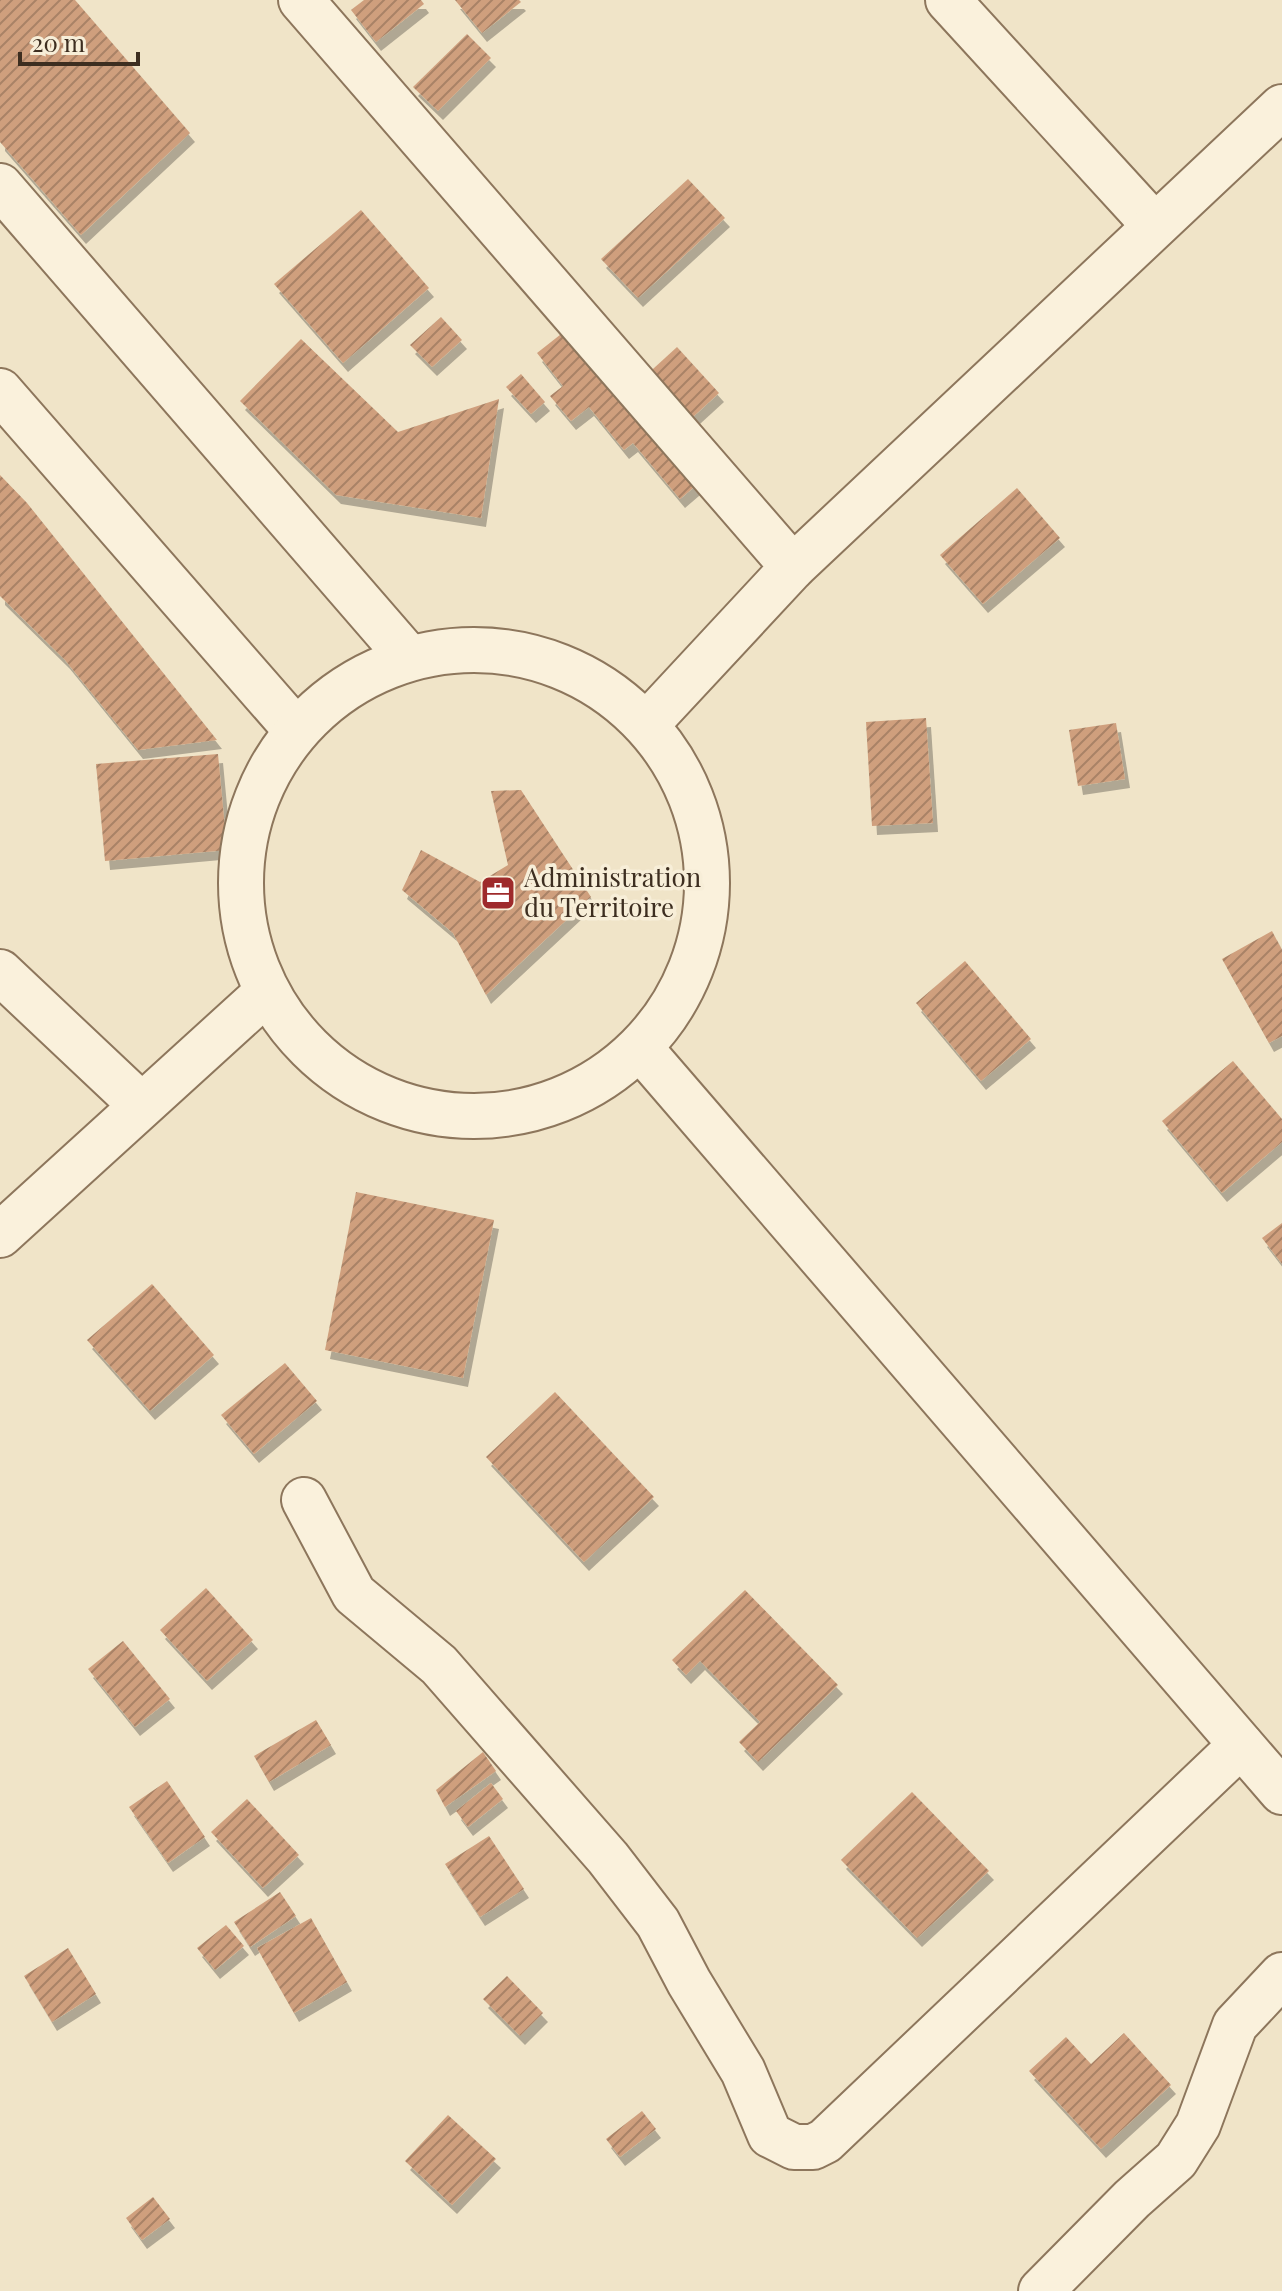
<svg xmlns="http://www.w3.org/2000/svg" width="1282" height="2291" viewBox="0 0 1282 2291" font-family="'Playfair Display',serif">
  <defs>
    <pattern id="building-hatch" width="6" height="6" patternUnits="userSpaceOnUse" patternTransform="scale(2)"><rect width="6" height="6" fill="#cf9f7d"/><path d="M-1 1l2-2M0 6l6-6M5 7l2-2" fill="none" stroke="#a98266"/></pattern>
    <filter id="shadow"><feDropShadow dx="5" dy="9" stdDeviation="0" flood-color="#0004"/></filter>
  </defs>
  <rect width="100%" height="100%" fill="#f0e4c8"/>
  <g fill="url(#building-hatch)" filter="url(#shadow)">
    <polygon points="0,0 75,0 190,133 81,235 0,142"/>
    <polygon points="364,0 421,0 424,4 376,42 351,10"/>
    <polygon points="455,0 519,0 521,2 482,33"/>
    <polygon points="467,34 491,58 438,111 413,87"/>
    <polygon points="688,179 725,218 638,298 601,259"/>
    <polygon points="361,210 429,288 343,363 274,284"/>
    <polygon points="441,317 462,340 432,367 410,345"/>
    <polygon points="565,331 701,481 680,499 633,443 624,450 589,407 571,421 550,396 563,386 537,353"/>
    <polygon points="301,339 398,432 499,399 481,518 336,495 240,401"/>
    <polygon points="677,347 719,393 684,425 642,379"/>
    <polygon points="521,374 545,402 531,414 506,387"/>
    <polygon points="0,475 27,503 217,740 138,750 65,660 0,596"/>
    <polygon points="1017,488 1060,538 983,604 940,555"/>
    <polygon points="926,718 933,823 872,826 866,722"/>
    <polygon points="1116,723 1125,779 1078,786 1069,730"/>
    <polygon points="218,754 227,850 105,861 96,764"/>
    <polygon points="521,790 591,897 486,995 453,933 402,890 421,850 480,882 508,865 491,791"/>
    <polygon points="1272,931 1282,950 1282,1036 1269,1043 1222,959"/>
    <polygon points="965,961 1031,1039 981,1081 916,1003"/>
    <polygon points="1233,1061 1282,1119 1282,1142 1222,1193 1162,1121"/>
    <polygon points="356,1192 494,1220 463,1378 325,1350"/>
    <polygon points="1282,1223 1282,1264 1262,1238"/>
    <polygon points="152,1284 214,1355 150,1411 87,1340"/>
    <polygon points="285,1363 317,1401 254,1454 221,1415"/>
    <polygon points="555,1392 654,1497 584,1562 486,1457"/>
    <polygon points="206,1588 253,1640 207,1681 160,1630"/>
    <polygon points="745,1590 838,1685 758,1762 739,1742 760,1722 700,1661 686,1675 672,1660"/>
    <polygon points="123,1641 170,1699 135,1727 88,1669"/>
    <polygon points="316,1720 331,1745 269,1782 254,1756"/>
    <polygon points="483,1752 496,1771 445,1807 436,1790"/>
    <polygon points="167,1781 205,1837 168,1863 129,1807"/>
    <polygon points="491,1783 503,1799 468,1827 456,1811"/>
    <polygon points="912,1792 989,1871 917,1938 841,1860"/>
    <polygon points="247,1799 299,1855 263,1888 211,1832"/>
    <polygon points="489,1836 524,1889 480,1917 445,1864"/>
    <polygon points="280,1892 296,1916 250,1947 234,1922"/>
    <polygon points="311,1918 347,1982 294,2013 257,1948"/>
    <polygon points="226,1925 244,1946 215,1970 197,1948"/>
    <polygon points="68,1948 96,1994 52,2022 24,1976"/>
    <polygon points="507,1976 543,2013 520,2036 483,1999"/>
    <polygon points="1124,2033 1171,2085 1101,2149 1029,2071 1066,2037 1091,2064"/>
    <polygon points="642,2111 656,2129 620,2157 606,2139"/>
    <polygon points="448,2115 496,2159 452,2205 405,2161"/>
    <polygon points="153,2197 170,2219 142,2240 126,2218"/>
  </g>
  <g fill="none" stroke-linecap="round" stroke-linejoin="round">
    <defs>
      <g id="minor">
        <polyline points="301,0 793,567"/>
        <polyline points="948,0 1153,224"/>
        <polyline points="646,725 793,567 1282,107"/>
        <polyline points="0,972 140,1104"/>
        <polyline points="0,1235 266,993"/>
        <polyline points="304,1500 354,1594 439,1665 608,1858 658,1923 689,1982 743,2071 770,2135 794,2147 813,2147 825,2141 1241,1745"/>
        <polyline points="1041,2291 1132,2199 1176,2160 1198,2125 1235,2025 1282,1975"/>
      </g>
      <g id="tertiary">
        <polyline points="0,186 409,658"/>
        <polyline points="0,391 296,730"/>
        <circle cx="474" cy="883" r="233"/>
        <polyline points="641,1049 1282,1792"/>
      </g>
    </defs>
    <use href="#minor" stroke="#8d765c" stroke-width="48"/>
    <use href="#tertiary" stroke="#8d765c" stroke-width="48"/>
    <use href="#minor" stroke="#faf1dc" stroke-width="44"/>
    <use href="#tertiary" stroke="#faf1dc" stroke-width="44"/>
  </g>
  <defs>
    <symbol id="office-square" viewBox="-11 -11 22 22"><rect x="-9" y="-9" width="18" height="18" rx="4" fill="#9e2a2b" stroke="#f7eed8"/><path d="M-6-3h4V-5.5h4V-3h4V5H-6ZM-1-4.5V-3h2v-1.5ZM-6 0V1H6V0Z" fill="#fff"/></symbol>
  </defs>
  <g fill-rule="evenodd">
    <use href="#office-square" x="478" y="873" width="40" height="40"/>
  </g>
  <g text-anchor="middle" stroke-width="7" stroke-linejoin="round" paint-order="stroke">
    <g font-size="26" fill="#3d2e20" stroke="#f7eed8" text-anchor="start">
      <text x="524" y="887">Administration<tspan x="524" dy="30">du Territoire</tspan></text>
    </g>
  </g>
  <path d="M20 52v12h118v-12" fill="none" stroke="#3d2e20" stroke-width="4"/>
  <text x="32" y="52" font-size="24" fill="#3d2e20" stroke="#f7eed8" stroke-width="6" paint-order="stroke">20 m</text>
</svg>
